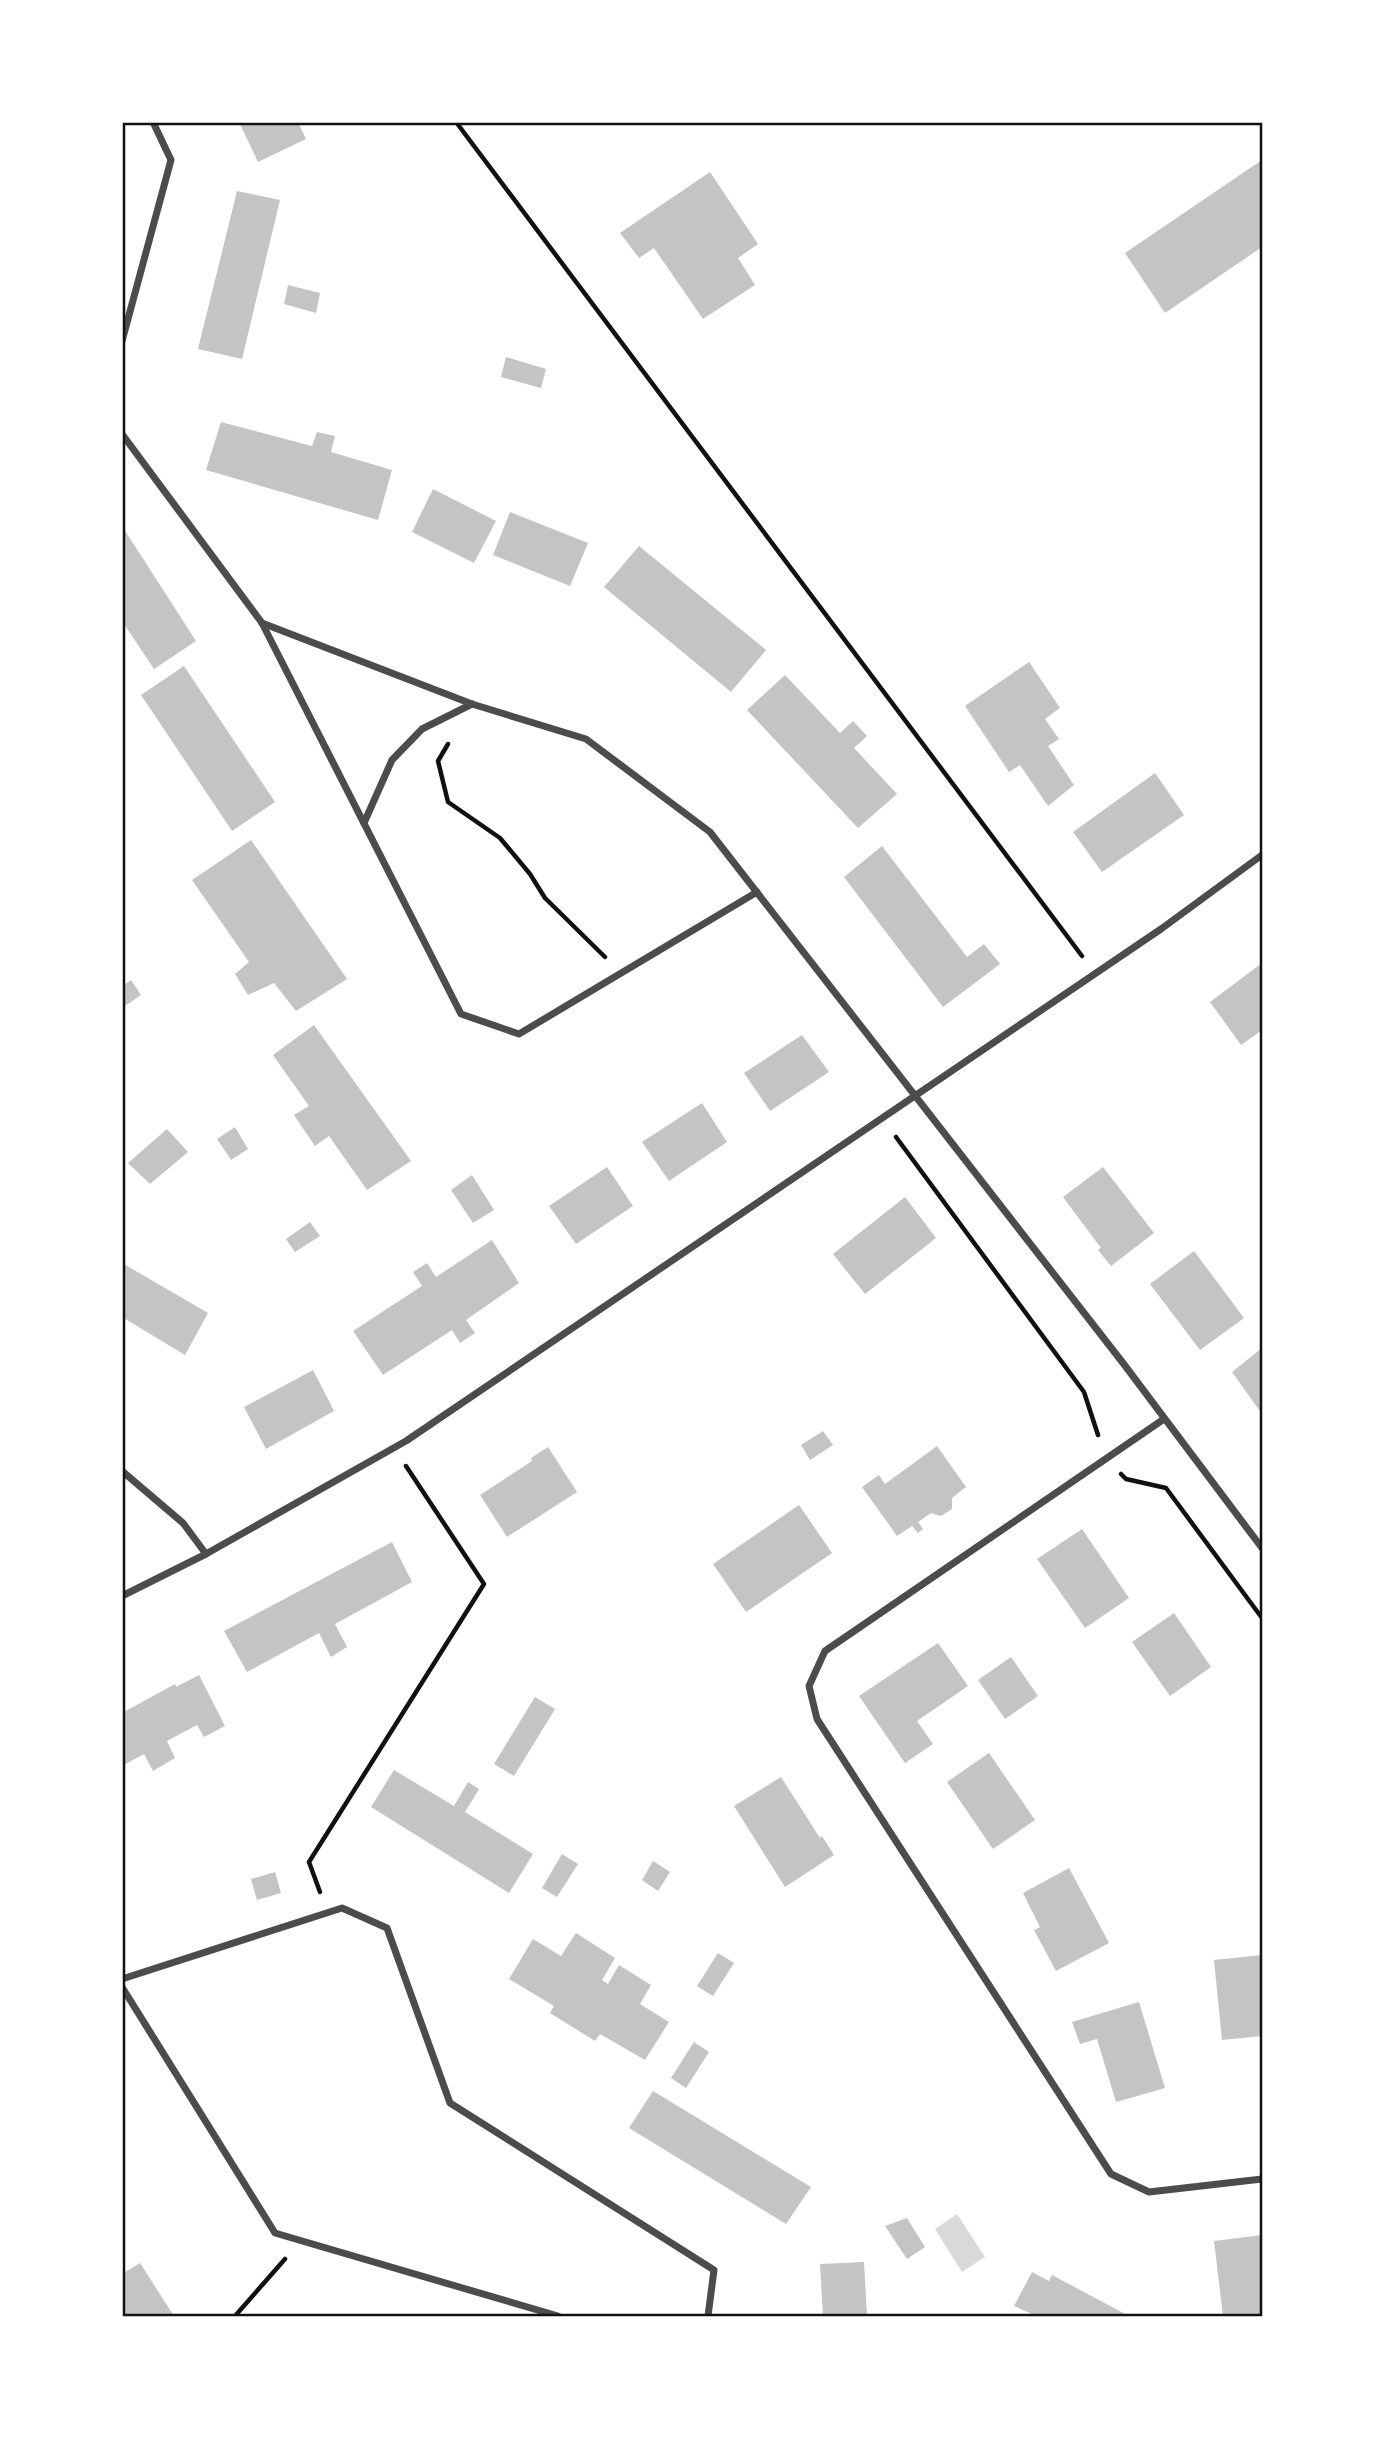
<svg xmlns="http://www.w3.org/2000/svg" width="1385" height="2439" viewBox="0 0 1385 2439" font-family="Signika,sans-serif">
  <rect width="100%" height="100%" fill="#fff"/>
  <polygon fill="#d9d9d9" points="957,2214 985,2257 962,2272 935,2229"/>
  <g fill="#c4c4c4">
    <polygon points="239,122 298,122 306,139 258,162"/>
    <polygon points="1262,160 1262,247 1165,313 1125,253"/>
    <polygon points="710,172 758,244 738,258 755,285 703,319 654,248 639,258 620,233"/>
    <polygon points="237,191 280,200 242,359 198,349"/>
    <polygon points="288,285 320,293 316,313 284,304"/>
    <polygon points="506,357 546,369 541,388 501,377"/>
    <polygon points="221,422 312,446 317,432 335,436 331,452 392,470 378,520 206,470"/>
    <polygon points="433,489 496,521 474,563 412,532"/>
    <polygon points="510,512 588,543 570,586 493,555"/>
    <polygon points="122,526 196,641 154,669 122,621"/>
    <polygon points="639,546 766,650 731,692 604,587"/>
    <polygon points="1029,662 1060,708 1045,719 1059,739 1048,746 1074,785 1048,806 1020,765 1009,772 965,706"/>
    <polygon points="184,666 275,802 232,831 141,695"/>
    <polygon points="785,675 840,733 853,721 867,736 854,748 897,794 858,828 747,710"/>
    <polygon points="1155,773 1184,815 1102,872 1073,832"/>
    <polygon points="251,840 347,979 296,1011 274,983 248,995 235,974 249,962 192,880"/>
    <polygon points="882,846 967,957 984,944 1000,964 943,1007 844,877"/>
    <polygon points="1262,963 1262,1030 1241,1045 1210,1002"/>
    <polygon points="131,980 141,995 122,1008 122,986"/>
    <polygon points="314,1025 411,1161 367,1190 329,1136 315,1146 294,1115 309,1106 273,1055"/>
    <polygon points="802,1035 829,1072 770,1111 744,1073"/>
    <polygon points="702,1103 727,1142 669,1181 642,1142"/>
    <polygon points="235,1127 248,1149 231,1160 217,1139"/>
    <polygon points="167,1129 188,1152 150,1184 128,1163"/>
    <polygon points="607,1167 633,1206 576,1244 549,1206"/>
    <polygon points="1103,1167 1154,1233 1111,1266 1098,1250 1101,1248 1063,1197"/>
    <polygon points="472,1175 494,1210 473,1223 451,1190"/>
    <polygon points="905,1197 936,1238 865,1294 833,1254"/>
    <polygon points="310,1222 320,1236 295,1252 286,1239"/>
    <polygon points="492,1240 519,1283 466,1320 475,1333 460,1343 452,1330 383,1375 353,1331 422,1286 413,1272 427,1263 436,1277"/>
    <polygon points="1194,1251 1244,1318 1200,1350 1150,1284"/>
    <polygon points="122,1263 208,1313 185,1355 122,1317"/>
    <polygon points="1262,1348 1262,1414 1232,1372"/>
    <polygon points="313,1370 334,1411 266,1449 244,1407"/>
    <polygon points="823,1431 833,1445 810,1460 801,1445"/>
    <polygon points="937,1446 966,1487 952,1498 952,1509 941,1516 931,1513 918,1522 923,1529 918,1533 912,1526 897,1536 862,1487 879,1475 885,1484"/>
    <polygon points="548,1447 577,1492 507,1537 480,1495 532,1461 531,1458"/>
    <polygon points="799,1505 832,1553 746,1612 713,1564"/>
    <polygon points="1082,1529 1129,1598 1085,1628 1037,1559"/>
    <polygon points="392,1542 412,1582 335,1624 347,1647 331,1657 319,1633 247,1672 224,1631"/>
    <polygon points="1174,1613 1211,1667 1170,1696 1132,1642"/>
    <polygon points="938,1643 968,1686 917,1721 933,1744 905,1763 859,1696"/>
    <polygon points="1011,1657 1038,1696 1005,1719 978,1680"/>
    <polygon points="199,1675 225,1726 204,1737 197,1725 167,1741 175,1758 153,1771 144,1754 122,1766 122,1713 175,1684 176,1687"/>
    <polygon points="535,1697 555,1709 514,1776 494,1764"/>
    <polygon points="989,1753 1035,1820 993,1849 947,1782"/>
    <polygon points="394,1770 454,1806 468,1782 479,1789 465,1812 533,1854 509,1893 371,1807"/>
    <polygon points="781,1777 820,1838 822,1836 834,1855 785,1887 734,1806"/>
    <polygon points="562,1854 578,1864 557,1897 542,1888"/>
    <polygon points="653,1861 670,1872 658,1891 642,1880"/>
    <polygon points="1069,1868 1109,1943 1056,1971 1034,1930 1040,1927 1023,1893"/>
    <polygon points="275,1872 281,1893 257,1900 251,1879"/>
    <polygon points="576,1933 615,1958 602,1980 608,1984 619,1965 651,1985 640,2004 669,2022 645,2060 600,2034 595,2041 550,2013 554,2006 509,1979 533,1939 561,1956"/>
    <polygon points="718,1953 734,1963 713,1996 697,1986"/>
    <polygon points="1262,1955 1262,2036 1222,2040 1214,1960"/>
    <polygon points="1139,2002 1165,2088 1116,2102 1097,2039 1080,2044 1072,2022"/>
    <polygon points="694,2042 709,2052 686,2088 671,2078"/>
    <polygon points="653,2091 811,2187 786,2224 629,2128"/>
    <polygon points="907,2218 925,2247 907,2259 885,2226"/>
    <polygon points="1262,2235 1262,2316 1223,2316 1214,2241"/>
    <polygon points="864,2262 867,2316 823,2316 820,2264"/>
    <polygon points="140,2263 174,2316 122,2316 122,2274"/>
    <polygon points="1032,2272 1049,2281 1052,2275 1129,2316 1030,2316 1032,2314 1014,2306"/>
  </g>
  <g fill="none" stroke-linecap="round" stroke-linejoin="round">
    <g stroke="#111" stroke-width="4.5">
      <polyline points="456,122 1082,956"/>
      <polyline points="448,744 438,761 448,802 500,838 530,874 545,898 605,957"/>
      <polyline points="896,1137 1084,1392 1098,1435"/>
      <polyline points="1121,1474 1126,1479 1166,1488 1262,1618"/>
      <polyline points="320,1892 309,1862 484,1584 406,1466"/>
      <polyline points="235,2316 285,2259"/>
    </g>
    <g stroke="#4c4c4c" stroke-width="7">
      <polyline points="122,341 171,160 153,122"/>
      <polyline points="122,434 262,623 461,1014 519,1034 757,892"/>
      <polyline points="262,623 472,704 586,739 710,832 1123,1363 1262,1548"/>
      <polyline points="364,823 392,760 422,729 472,704"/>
      <polyline points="1164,1419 825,1651 809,1686 817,1719 1111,2174 1149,2192 1262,2179"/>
      <polyline points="122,1471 183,1523 206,1554"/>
      <polyline points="122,1596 206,1554 406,1441 1161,929 1262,855"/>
      <polyline points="122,1979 342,1908 387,1928 450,2103 714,2270 708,2316"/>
      <polyline points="122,1987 275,2233 558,2316"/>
    </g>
  </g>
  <rect width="1385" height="2439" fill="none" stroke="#ffffff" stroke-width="248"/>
  <rect x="124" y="124" width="1137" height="2191" fill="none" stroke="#111" stroke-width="2.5"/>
</svg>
